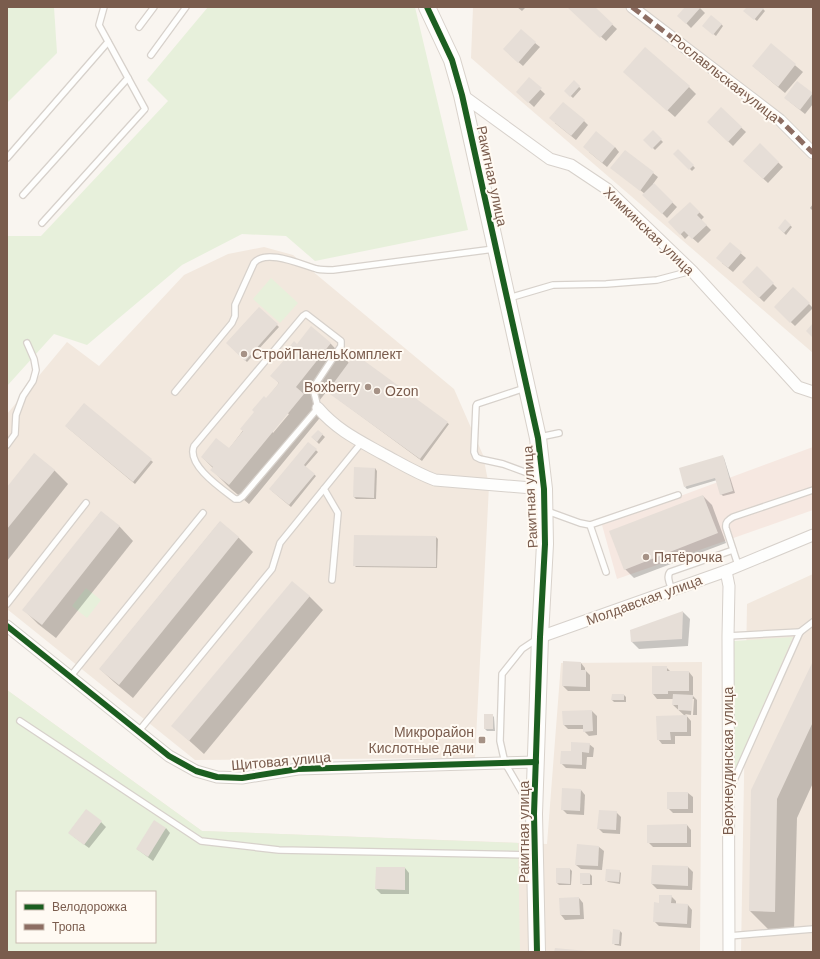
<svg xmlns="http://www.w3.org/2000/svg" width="820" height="959" viewBox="0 0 820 959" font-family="Helvetica,sans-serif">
  <rect width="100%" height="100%" fill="#f9f5f0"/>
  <g fill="#f2e8de" fill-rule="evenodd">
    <polygon points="473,7 813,7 813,353 471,58"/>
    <polygon points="264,247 293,255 454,389 483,455 489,486 475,758 195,760 7,609 7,414 67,342 99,366 184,275 228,254"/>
    <polygon points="813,574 813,952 741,952 747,604"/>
    <path d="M702,662L700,952H7V690L202,831L547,844L561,663ZM17,892H155V942H17Z"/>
  </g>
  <polygon fill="#f6e8e1" points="813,447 813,510 617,579 602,525"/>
  <g fill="#e7f0db" fill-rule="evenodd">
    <polygon points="7,7 54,7 57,53 7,103"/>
    <polygon points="208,7 415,7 468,230 315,261 286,236 242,234 182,265 87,345 54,334 7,386 7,236 41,236 168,101 147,80"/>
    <polygon points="271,278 298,303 280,323 253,299"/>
    <polygon points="86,588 101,600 87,618 72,606"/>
    <polygon points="793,637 734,772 734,641"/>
    <path d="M7,690L202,831L518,843L520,952H7ZM17,892H155V942H17Z"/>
  </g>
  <g fill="#0003" fill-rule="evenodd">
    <polygon points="517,7 526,7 522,11"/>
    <polygon points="568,7 593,7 617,29 606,41"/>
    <polygon points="686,7 699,7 705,13 691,28 683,20"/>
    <polygon points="748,7 761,7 765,11 757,21 745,11"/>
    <polygon points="721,24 723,26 716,36 706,28"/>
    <polygon points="535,43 540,47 523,66 509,54"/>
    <polygon points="771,45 803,72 785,93 753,66"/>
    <polygon points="631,78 689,87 696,94 675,117"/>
    <polygon points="529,79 545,94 534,107 522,96"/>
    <polygon points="574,81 581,89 573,98 565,91"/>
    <polygon points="798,83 813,95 813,104 805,114 790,102"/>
    <polygon points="721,109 746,132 733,146 708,122"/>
    <polygon points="584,121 588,125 576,140 555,123"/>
    <polygon points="653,132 663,142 655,150 645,140"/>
    <polygon points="760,145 783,167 768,183 744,161"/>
    <polygon points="615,147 619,152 607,167 589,152"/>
    <polygon points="678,150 695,168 692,171 675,154"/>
    <polygon points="625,151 658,177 653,184 677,207 667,218 644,195 645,194 612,168"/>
    <polygon points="690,203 704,217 701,220 711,230 698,243 689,235 685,239 670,222"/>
    <polygon points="813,204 813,211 810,208"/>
    <polygon points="785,221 792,227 786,235 781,230"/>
    <polygon points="730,244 746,258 733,272 722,263"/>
    <polygon points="757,268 777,288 764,302 743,282"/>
    <polygon points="793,288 813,308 795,326 775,307"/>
    <polygon points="259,308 279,327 247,362 227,343"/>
    <path d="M311,328L331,344L349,363L449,424L422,461L327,391L315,406L323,414L249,504L231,489L212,470L213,468L202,457L229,449L279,383L272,376ZM287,413L289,414L273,433L272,431Z"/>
    <polygon points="84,404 153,462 135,484 68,428"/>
    <polygon points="318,431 325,437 319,444 312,437"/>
    <polygon points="308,443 318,452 305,467 316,476 291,507 272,491"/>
    <polygon points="722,456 724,458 735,493 723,496 721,494 717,480 687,489 685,487"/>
    <polygon points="355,468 375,468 377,471 376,499 356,499 354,497"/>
    <polygon points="54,470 68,484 7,561 7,488"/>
    <polygon points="703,496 712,505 726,543 634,578 625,569"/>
    <polygon points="101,512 120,527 133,541 56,638 38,624 24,610"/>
    <polygon points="220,522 239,538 253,552 133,698 114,682 100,669"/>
    <polygon points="436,537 438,539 437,568 356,567 354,565"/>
    <polygon points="309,596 323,610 204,754 173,726"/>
    <polygon points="683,612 690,619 688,646 639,649 632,642 631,631"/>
    <polygon points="564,662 581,663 585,668 585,670 590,675 590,691 568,691 563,686"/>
    <polygon points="813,663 813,783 797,818 794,931 769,930 750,911 752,790"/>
    <polygon points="653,667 666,667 671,672 689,672 693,677 693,696 697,700 697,715 693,715 694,699 692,699 691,715 685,714 691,721 691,736 675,736 675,744 662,744 658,739 685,716 673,705 674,699 657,699 653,694"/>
    <polygon points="624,695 626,697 626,702 614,702 612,700"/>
    <polygon points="592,711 597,716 597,735 589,736 584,731 584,729 568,729 564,725"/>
    <polygon points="492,715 494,717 495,731 487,731 485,729"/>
    <polygon points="589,744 594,748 593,757 587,757 586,769 566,768 561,763 572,752"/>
    <polygon points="581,790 585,795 584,815 567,814 562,809"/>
    <polygon points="688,793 693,797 693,813 673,813 668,808"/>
    <polygon points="616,812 621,817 620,834 603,833 598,828"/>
    <polygon points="101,822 106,827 89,848 74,837"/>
    <polygon points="687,825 691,830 691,847 653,847 648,842"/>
    <polygon points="166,828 170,833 153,861 137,849"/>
    <polygon points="599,847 604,851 602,870 581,869 576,865"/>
    <polygon points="688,867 693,872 692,890 657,889 652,884"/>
    <polygon points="377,868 405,868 409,873 409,894 381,894 376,889"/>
    <polygon points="570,869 572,871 571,885 559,885 557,883"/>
    <polygon points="619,871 621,873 620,884 608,882 606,880"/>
    <polygon points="590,874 592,876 592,885 583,885 581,883"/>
    <polygon points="671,896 676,901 676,905 688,905 692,910 691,928 659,926 654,921 659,904"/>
    <polygon points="579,898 583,903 584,919 565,920 561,915"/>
    <polygon points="620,931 622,933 621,946 615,945 613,943"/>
  </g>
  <g fill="#e6ded7">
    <polygon points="567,7 595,7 613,24 600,38"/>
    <polygon points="685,7 701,7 686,24 677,16"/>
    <polygon points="747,7 763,7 764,8 754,20 743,11"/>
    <polygon points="711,15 722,24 713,35 702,26"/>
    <polygon points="521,29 536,42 518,63 503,49"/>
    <polygon points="771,43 796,64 778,87 752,66"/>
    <polygon points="645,47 690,86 667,111 623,72"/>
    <polygon points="529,77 542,88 528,103 516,92"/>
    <polygon points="574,80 580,86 570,97 564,91"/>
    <polygon points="797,81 813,93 800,110 784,98"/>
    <polygon points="563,102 585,120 571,136 549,118"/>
    <polygon points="721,107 742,127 728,142 707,122"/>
    <polygon points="653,130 662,139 652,149 643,140"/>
    <polygon points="596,131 615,147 602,163 583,147"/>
    <polygon points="760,143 779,162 763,179 743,161"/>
    <polygon points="678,149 694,165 689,170 673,154"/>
    <polygon points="625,150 654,172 640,191 610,168"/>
    <polygon points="654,183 673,202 662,214 642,195"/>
    <polygon points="690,202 700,212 697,215 707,225 692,239 684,231 680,235 668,222"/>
    <polygon points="785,219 791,225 784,233 778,228"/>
    <polygon points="730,242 742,252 728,268 716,258"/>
    <polygon points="757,266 774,283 759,298 742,282"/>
    <polygon points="793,287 810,303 790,323 774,307"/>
    <polygon points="259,307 278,324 245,361 226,343"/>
    <polygon points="813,323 813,338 806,331"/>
    <polygon points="311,326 331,343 296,387 304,394 229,485 210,470 213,467 201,457 216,438 229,448 243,431 240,429 254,412 252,410 264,396 266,398 279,383 270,376 285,359 282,356 294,341 297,344"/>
    <polygon points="355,354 448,422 420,459 327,392"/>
    <polygon points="84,403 152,459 133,482 65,426"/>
    <polygon points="318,430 323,434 317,442 311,437"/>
    <polygon points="308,442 317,449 304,465 315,474 289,505 269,489"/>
    <polygon points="34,453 55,470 7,529 7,487"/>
    <polygon points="723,455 733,491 720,495 715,478 684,487 679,468"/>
    <polygon points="354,467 375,468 374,498 353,497"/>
    <polygon points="703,495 718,533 624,570 609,531"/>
    <polygon points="101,511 120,526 42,625 22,610"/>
    <polygon points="220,521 239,537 119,685 99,669"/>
    <polygon points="354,535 436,536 436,567 353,566"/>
    <polygon points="292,581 310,596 189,741 171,726"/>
    <polygon points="683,611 682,639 631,642 630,630"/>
    <polygon points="563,661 581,662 581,670 586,670 586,687 562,686"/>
    <polygon points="813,661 813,722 777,799 775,912 749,911 751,790"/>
    <polygon points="652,666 667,666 667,671 689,671 689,691 668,691 668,694 652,694"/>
    <polygon points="612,694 624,694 624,700 611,700"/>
    <polygon points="673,694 693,695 692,711 678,710 678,705 672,705"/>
    <polygon points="592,710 593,731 583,732 583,725 563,725 562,711"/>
    <rect x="484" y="714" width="9" height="15"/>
    <polygon points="687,715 687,732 670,732 671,740 657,740 656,716"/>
    <polygon points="571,742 590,743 589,753 582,752 582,765 560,764 561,751 571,751"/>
    <polygon points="562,788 581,789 580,811 561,810"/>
    <rect x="667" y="792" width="21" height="17"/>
    <polygon points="86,809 102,821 84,845 68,833"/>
    <polygon points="599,810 617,811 616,830 597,829"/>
    <polygon points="154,820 166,828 148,857 136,849"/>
    <polygon points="687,824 687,843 647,843 647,825"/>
    <polygon points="577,844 599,846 598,866 575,865"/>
    <polygon points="652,865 688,866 688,886 651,884"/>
    <polygon points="376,867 405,867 405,890 375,889"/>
    <polygon points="556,868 570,868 570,884 556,883"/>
    <polygon points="606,869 620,870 619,882 605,881"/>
    <rect x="580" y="873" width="10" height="11"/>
    <polygon points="659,895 672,895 671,903 688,904 687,924 653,922 654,902 659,903"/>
    <polygon points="579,897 580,915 560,915 559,898"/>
    <polygon points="613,929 620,930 619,944 612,944"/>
    <polygon points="555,948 587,951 587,952 554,952"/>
  </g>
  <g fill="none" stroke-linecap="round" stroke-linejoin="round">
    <defs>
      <g id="lane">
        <polyline points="139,27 154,7"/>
        <polyline points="151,55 186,7"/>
        <polyline points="7,158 108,42"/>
        <polyline points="23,195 128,78"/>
        <polyline points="42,223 145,109 99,25 104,7"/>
        <polyline points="509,298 553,285 606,284 657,280 691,271"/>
        <path d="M306,314L341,341V346L313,388L318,408L243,496L239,499H235C222,489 186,465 194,446L303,316Z"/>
        <polyline points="525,388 477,404 476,406 474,452 476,457 480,459 503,464 541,478"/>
        <path d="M175,392L232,323L235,316V305L254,263C266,248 302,265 317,269C322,270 328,270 333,270L494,249"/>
        <polyline points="540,437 559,433"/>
        <polyline points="7,445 15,434 16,415 23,396 33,381 36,370 34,359 27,343"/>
        <polyline points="324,489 338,513 332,580"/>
        <polyline points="547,511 580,523 590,525 678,495"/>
        <polyline points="590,525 606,572"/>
        <path d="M738,565L726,528C725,522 728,520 733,517L813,490"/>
        <path d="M672,590C670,584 666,577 670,572L733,550"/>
        <polyline points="7,604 86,503"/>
        <polyline points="728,636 800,632"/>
        <polyline points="70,677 203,513"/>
        <polyline points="20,721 201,841 279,850 533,855"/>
        <polyline points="138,732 272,569 280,543 362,442"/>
        <polyline points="731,787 800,632 813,622"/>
        <polyline points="530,806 505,763 500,741 502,674 522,649 537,639"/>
        <polyline points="729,936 813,929"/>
      </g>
      <g id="street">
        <polyline points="632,7 780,120 813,153"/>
        <polyline points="462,95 550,159 571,165 607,189 692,271 798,387 813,392"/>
        <path d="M318,408C337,430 358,440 383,454C400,463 416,473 435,480L544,489"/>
        <polyline points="726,571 729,586 728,636 729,952"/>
        <polyline points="7,626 169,756 196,771 217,777 242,778 298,769 536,762"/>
        <polyline points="540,637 726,571 813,535"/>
      </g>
      <polyline id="secondary" points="427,7 452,60 462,95 538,438 544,489 545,544 540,637 534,814 537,952"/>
    </defs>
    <use href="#lane" stroke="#d7d1cb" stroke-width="8"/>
    <use href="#street" stroke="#d7d1cb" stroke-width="13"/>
    <use href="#secondary" stroke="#d9d2cb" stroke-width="18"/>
    <use href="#lane" stroke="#fefefd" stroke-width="5.5"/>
    <use href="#street" stroke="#fefefd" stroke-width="11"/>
    <use href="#secondary" stroke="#fefefd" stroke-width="16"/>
    <polyline stroke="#8d6e63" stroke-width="5" stroke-dasharray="10 5" stroke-linecap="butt" points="632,7 780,120 813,153"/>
    <defs>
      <g id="cycleway">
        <polyline points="427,7 452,60 462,95 538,438 544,489 545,544 540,637 534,814 537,952"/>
        <polyline points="7,626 169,756 196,771 217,777 242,778 298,769 536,762"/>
      </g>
    </defs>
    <use href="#cycleway" stroke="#fffaf3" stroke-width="8"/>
    <use href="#cycleway" stroke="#1b5e20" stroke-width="6"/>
  </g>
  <g fill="#a69286" stroke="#fffaf3" stroke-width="1.5">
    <circle cx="244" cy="354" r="4"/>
    <circle cx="368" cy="387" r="4"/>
    <circle cx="377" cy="391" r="4"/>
    <circle cx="646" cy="557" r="4"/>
    <rect x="478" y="736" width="8" height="8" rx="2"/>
  </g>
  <g text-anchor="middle" stroke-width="4" stroke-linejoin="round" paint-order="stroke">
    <g font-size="14" fill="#7a5c4d" stroke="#fffaf3">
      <text transform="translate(725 78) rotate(38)" y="5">Рославльская улица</text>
      <text transform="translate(492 176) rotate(78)" y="5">Ракитная улица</text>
      <text transform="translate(649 231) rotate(44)" y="5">Химкинская улица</text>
      <text transform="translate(530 497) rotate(-93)" y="5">Ракитная улица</text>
      <text transform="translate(644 600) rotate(-20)" y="5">Молдавская улица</text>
      <text transform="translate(281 761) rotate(-5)" y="5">Щитовая улица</text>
      <text transform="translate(728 761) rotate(-90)" y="5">Верхнеудинская улица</text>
      <text transform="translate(524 832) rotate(-90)" y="5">Ракитная улица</text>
    </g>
    <g font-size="14" fill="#7a5c4d" stroke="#fffaf3" text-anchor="start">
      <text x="252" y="359">СтройПанельКомплект</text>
      <text x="360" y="392" text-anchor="end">Boxberry</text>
      <text x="385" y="396">Ozon</text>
      <text x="654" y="562">Пятёрочка</text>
      <text x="474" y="737" text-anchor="end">Микрорайон<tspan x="474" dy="16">Кислотные дачи</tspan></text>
    </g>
  </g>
  <rect width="820" height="959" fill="none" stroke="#7a5c4d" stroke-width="16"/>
  <rect x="16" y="891" width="140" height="52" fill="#fffaf3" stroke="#cabbb1"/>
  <rect x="24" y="904" width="20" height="6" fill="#1b5e20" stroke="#cabbb1"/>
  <text x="52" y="911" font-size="12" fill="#7a5c4d">Велодорожка</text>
  <rect x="24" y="924" width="20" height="6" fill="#8d6e63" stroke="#cabbb1"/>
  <text x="52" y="931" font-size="12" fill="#7a5c4d">Тропа</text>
</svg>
